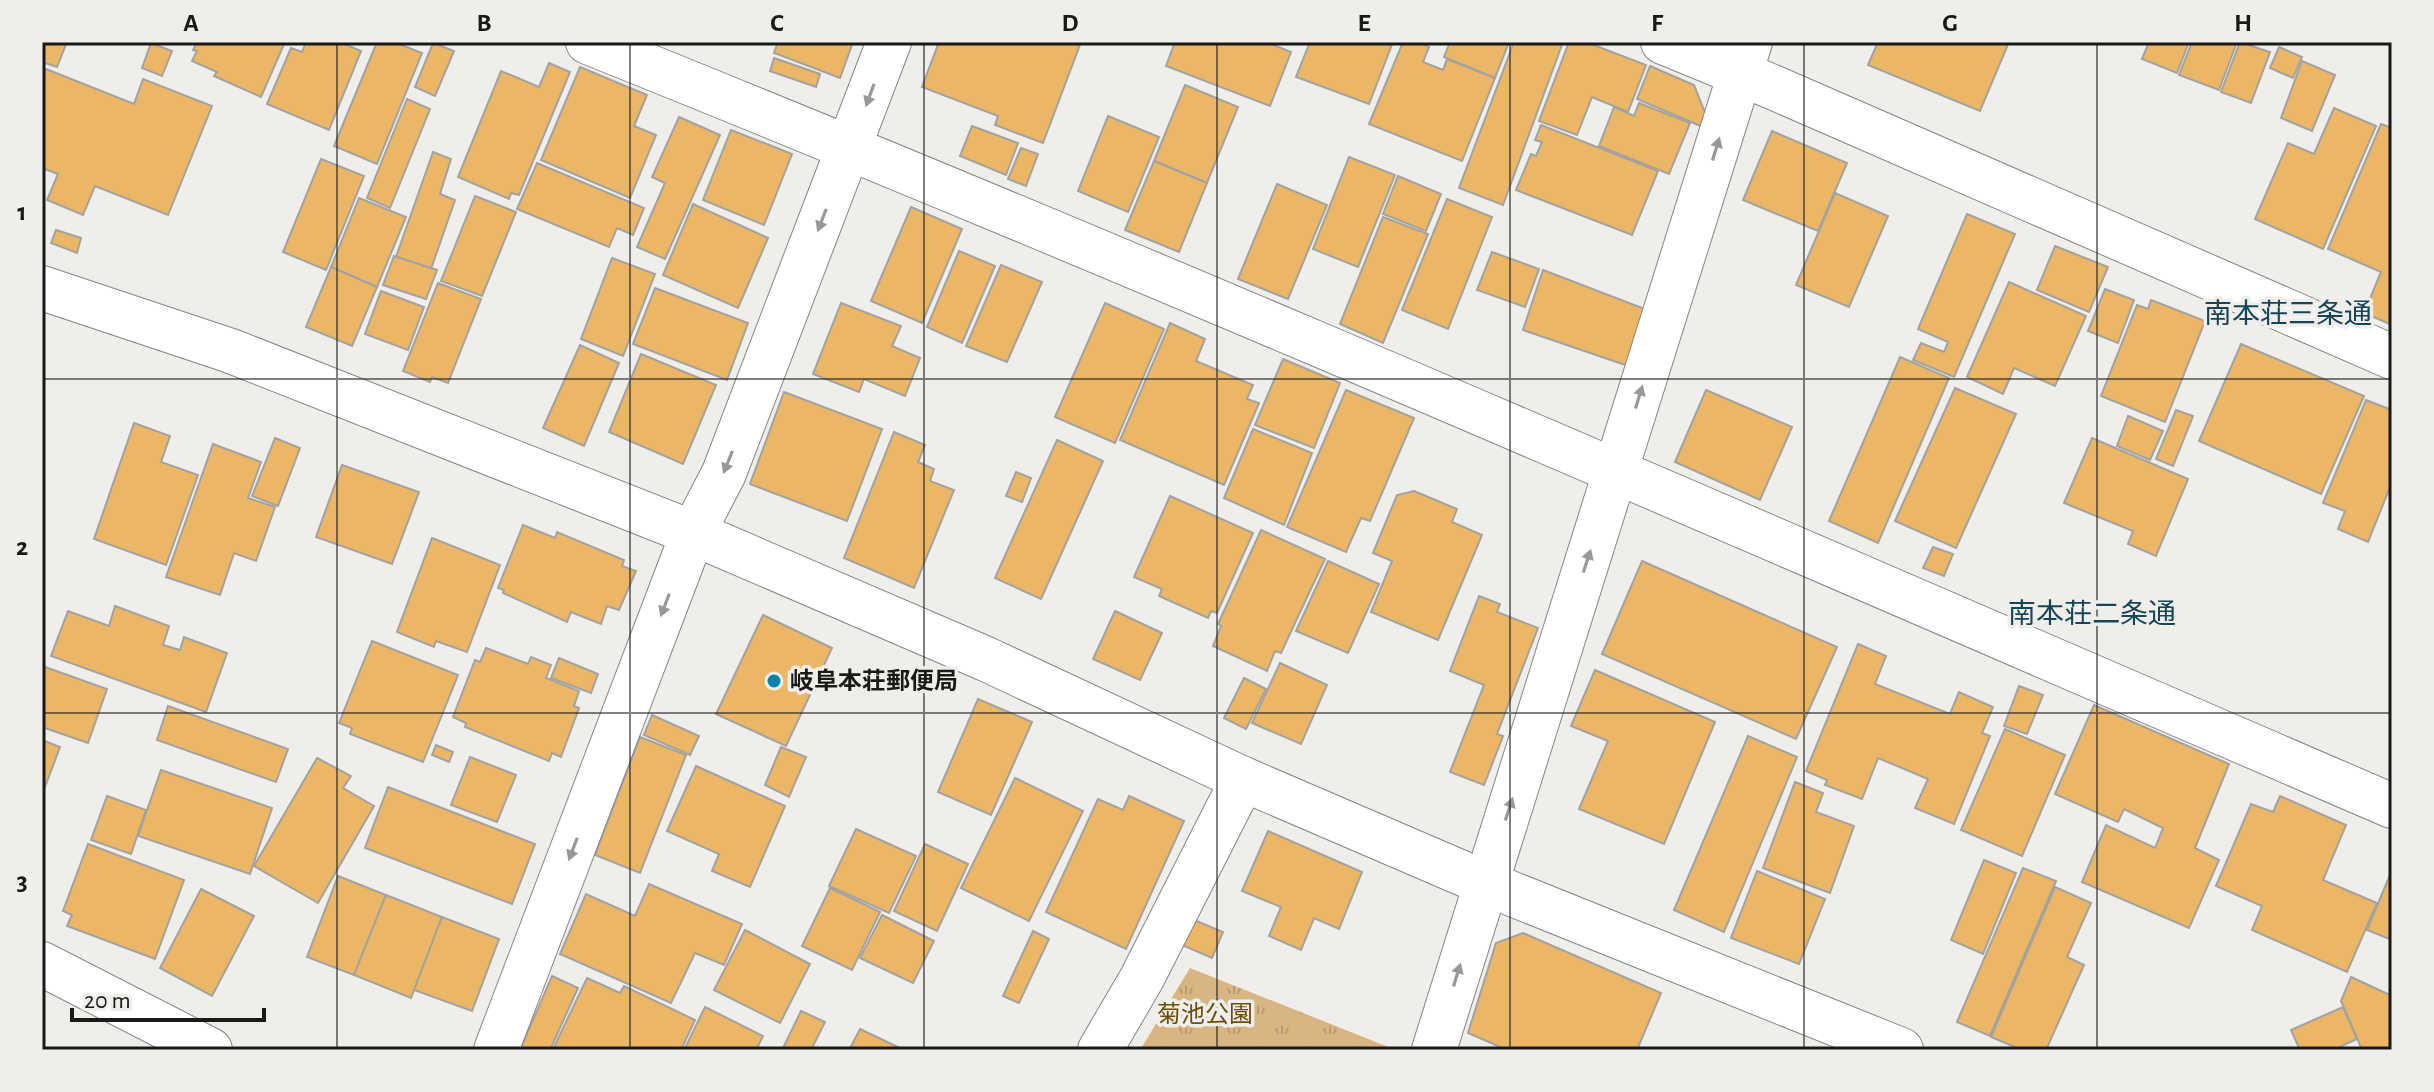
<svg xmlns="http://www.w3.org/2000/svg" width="2434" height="1092" viewBox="0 0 2434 1092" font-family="'Alegreya Sans','Noto Sans JP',sans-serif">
  <defs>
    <pattern id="grass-tufts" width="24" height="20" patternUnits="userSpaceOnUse" patternTransform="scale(2)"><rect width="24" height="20" fill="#d8b582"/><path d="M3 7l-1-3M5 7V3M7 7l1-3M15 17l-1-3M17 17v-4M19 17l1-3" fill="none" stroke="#b99b70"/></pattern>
  </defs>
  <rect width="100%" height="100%" fill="#f0eeeb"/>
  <polygon fill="url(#grass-tufts)" points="1190,968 1396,1050 1140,1050"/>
  <g fill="#ebb767" stroke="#a3a29f" stroke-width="2">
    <polygon points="42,42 67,42 57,67 42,62"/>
    <polygon points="197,42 285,42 261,97 214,76 217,72 192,61 197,51 193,50"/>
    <polygon points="306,42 340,42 361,51 329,130 267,104 291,48 302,52"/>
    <polygon points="377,42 394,42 422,53 377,164 334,146"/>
    <polygon points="778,42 853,42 840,78 774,53"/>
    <polygon points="939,42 1081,42 1043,143 995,125 998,116 922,87"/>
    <polygon points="1175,42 1266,42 1291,52 1270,106 1166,66"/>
    <polygon points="1310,42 1393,42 1369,104 1296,77"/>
    <polygon points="1403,42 1418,42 1429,47 1423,62 1443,70 1447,59 1495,78 1462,161 1369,124"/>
    <polygon points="1450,42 1509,42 1495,78 1444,57"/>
    <polygon points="1514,42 1563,42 1503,205 1459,188"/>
    <polygon points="1569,42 1586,42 1646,65 1628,112 1592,97 1577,135 1539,121"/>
    <polygon points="1878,42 2009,42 1980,111 1868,65"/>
    <polygon points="2149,42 2189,42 2177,73 2142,59"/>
    <polygon points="2192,42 2237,42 2219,90 2179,75"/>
    <polygon points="2240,42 2270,52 2251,103 2221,92"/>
    <polygon points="151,43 172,51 162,76 142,68"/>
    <polygon points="433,43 454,51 435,96 415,87"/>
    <polygon points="2279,47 2302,57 2293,78 2270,68"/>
    <polygon points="774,58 820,74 816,87 770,71"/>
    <polygon points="2302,61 2335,75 2312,131 2281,118"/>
    <polygon points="549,63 570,72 519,195 511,193 509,199 458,177 501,71 539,87"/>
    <polygon points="1650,66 1694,85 1706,115 1703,127 1637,99"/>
    <polygon points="580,67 647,95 634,126 656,135 630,198 541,160"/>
    <polygon points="46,69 134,104 143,79 212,106 168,215 95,186 83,215 47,200 58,174 42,168 42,80"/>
    <polygon points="1185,85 1238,107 1207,183 1154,161"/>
    <polygon points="407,99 430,109 390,208 367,198"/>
    <polygon points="1639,103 1690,123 1669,174 1599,146 1614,107 1634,116"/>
    <polygon points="2334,108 2376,126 2323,249 2255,219 2288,143 2314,154"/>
    <polygon points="1108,116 1159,137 1128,212 1078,191"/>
    <polygon points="679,117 720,135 665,259 637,247 665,183 652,177"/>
    <polygon points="2381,124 2392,128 2392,325 2364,313 2381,272 2328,249"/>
    <polygon points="1541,125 1658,171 1632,235 1516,190 1531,154 1536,156 1542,142 1535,140"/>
    <polygon points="972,126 1018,143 1006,175 960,156"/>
    <polygon points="731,130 792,154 764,225 703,200"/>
    <polygon points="1772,131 1847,163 1818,231 1743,200"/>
    <polygon points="1021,148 1038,154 1026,186 1008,179"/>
    <polygon points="433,152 451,159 440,194 455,200 431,269 396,257"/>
    <polygon points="1349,157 1395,175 1358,267 1313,249"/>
    <polygon points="321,159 364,176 326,270 283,252"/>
    <polygon points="1154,161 1207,183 1179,252 1125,230"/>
    <polygon points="537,163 644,208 633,235 617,228 609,247 517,209"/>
    <polygon points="1398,176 1441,194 1426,231 1383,214"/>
    <polygon points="1277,184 1327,205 1288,299 1238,279"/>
    <polygon points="1835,193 1888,216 1849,307 1796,285"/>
    <polygon points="475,196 516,212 482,296 441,281"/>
    <polygon points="359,198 406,217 377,287 331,267"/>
    <polygon points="1447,199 1492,217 1448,329 1402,310"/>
    <polygon points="693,204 768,238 738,308 663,275"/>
    <polygon points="911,207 962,229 922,323 871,301"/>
    <polygon points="1967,214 2015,234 1954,377 1913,360 1921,343 1944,352 1948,342 1918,329"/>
    <polygon points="1383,217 1428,234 1383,343 1340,324"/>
    <polygon points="56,230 81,238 77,253 51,243"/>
    <polygon points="2055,246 2108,267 2089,312 2037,290"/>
    <polygon points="959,251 995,266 962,343 927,327"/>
    <polygon points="1492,252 1539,269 1525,307 1477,290"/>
    <polygon points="394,256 437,270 426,299 383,285"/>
    <polygon points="612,258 655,274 623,356 581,339"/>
    <polygon points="1001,265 1042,282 1007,362 966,346"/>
    <polygon points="331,267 377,287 352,346 306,327"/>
    <polygon points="1543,270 1645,309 1628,366 1523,330"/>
    <polygon points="2009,282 2086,316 2055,386 2014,368 2003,394 1967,377"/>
    <polygon points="438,283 481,299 448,383 432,377 430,382 403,371"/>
    <polygon points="655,288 748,323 727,380 633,344"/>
    <polygon points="2105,289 2134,300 2118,343 2088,331"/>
    <polygon points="381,291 424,307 408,350 365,334"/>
    <polygon points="2151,300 2205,321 2165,422 2101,396 2137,305 2148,309"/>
    <polygon points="841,303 901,326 892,346 920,358 905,396 864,379 859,392 813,374"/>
    <polygon points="1105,303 1164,329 1115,443 1055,417"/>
    <polygon points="1170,323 1205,339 1196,361 1253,385 1247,399 1259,403 1224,485 1120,440"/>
    <polygon points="2241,344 2364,396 2321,494 2199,441"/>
    <polygon points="580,345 619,363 584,446 543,428"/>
    <polygon points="641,354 716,385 683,464 609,432"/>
    <polygon points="1900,357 1949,378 1878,543 1829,521"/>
    <polygon points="1283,359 1340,383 1314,448 1255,425"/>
    <polygon points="1955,388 2016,414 1956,548 1895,521"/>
    <polygon points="1346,390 1414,418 1370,521 1361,518 1346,552 1287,527"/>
    <polygon points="1706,390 1792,427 1760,500 1675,462"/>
    <polygon points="784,392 882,429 847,521 750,484"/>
    <polygon points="2366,400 2392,410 2392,482 2368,542 2338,529 2345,511 2323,503"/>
    <polygon points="2176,410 2193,416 2173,466 2156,459"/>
    <polygon points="2128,416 2163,431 2150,460 2117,446"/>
    <polygon points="134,423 170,436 161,462 198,475 166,565 94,539"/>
    <polygon points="1253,429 1312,453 1284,525 1224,498"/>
    <polygon points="894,432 925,445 918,462 934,469 930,481 954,490 914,588 844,558"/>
    <polygon points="275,438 300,448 278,506 252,496"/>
    <polygon points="2092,438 2188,479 2156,556 2128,544 2133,531 2064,503"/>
    <polygon points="1057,440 1103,461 1041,599 995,578"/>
    <polygon points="213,444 261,462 248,498 275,507 256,561 234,553 220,595 166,577"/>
    <polygon points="342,465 419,492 392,564 316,537"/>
    <polygon points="1016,472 1031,478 1022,502 1006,496"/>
    <polygon points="1414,491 1457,509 1452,522 1482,535 1438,640 1371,612 1392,561 1373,553 1397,495"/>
    <polygon points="1170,496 1253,533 1217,613 1211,611 1208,618 1159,596 1162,589 1134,577"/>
    <polygon points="523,525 555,538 557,532 624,560 622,566 636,571 619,610 607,606 601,624 571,612 567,622 503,593 504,590 498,588"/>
    <polygon points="1261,530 1325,559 1281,653 1275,651 1267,671 1213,646 1221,626 1218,624"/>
    <polygon points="432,538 500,565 467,652 436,641 434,647 397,632"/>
    <polygon points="1933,547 1953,554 1944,576 1923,568"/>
    <polygon points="1328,561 1379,584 1348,653 1296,631"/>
    <polygon points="1642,561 1837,647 1796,739 1602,654"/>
    <polygon points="1479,596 1500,604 1497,612 1538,628 1497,734 1503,736 1484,785 1450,772 1484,685 1450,671"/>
    <polygon points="115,606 169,626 163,645 180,650 184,637 227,653 206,712 51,656 68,611 109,626"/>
    <polygon points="1115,611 1162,633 1140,680 1093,659"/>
    <polygon points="763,615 832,648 786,746 716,714"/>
    <polygon points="372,641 458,675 423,762 350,734 352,728 339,723"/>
    <polygon points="1858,644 1886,656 1875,684 1950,714 1959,692 1993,707 1982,733 1990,736 1954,824 1915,808 1928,779 1878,758 1862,799 1825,785 1827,780 1806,771"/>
    <polygon points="486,648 528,664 531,657 551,665 546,678 579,691 574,706 579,708 561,757 552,753 549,761 465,727 466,723 453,717 475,660 480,662"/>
    <polygon points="559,658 598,674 591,693 551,678"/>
    <polygon points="1280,663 1327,685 1301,744 1252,723"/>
    <polygon points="45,667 107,689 88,743 42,727 42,677"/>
    <polygon points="1595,670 1715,722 1664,844 1579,809 1608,741 1571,726"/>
    <polygon points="1244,678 1266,689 1246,729 1224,718"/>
    <polygon points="2019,686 2043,695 2027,734 2004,726"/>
    <polygon points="978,699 1032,722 991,815 938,792"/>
    <polygon points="2094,705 2229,764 2195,848 2219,860 2189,928 2082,882 2106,825 2155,848 2163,828 2124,809 2118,822 2055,794"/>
    <polygon points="168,706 288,749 276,782 157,740"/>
    <polygon points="652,715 699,736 690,755 644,735"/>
    <polygon points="2005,729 2065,755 2022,856 1961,830"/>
    <polygon points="1748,736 1797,757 1724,932 1674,910"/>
    <polygon points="640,737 686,755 640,873 595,855"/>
    <polygon points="42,740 60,747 42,795"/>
    <polygon points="436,745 453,752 449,762 432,755"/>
    <polygon points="781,747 806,757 789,797 765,785"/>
    <polygon points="470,757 516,775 497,822 451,805"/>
    <polygon points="317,758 351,776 343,788 374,806 318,903 254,866"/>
    <polygon points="696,766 785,806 750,887 712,871 719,854 667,831"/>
    <polygon points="161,770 272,808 250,874 138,836"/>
    <polygon points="1015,778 1083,811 1029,921 961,888"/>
    <polygon points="1795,782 1823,793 1816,812 1854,826 1830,893 1763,868"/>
    <polygon points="388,787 535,844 512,904 365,848"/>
    <polygon points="107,796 146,810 131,854 91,840"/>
    <polygon points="1129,796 1184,821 1126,949 1046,912 1098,799 1123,810"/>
    <polygon points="2280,796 2346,825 2323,880 2377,903 2347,972 2252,930 2262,906 2216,886 2251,804 2273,812"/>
    <polygon points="856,829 916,856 889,913 829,886"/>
    <polygon points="1268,831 1362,872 1339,929 1314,918 1301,950 1269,936 1281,907 1242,891"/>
    <polygon points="88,844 184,880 155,959 67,926 72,915 63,911"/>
    <polygon points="925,844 968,864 937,931 894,911"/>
    <polygon points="1984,860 2016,873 1983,954 1951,940"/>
    <polygon points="2023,868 2056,881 1990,1036 1957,1022"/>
    <polygon points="2392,870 2392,940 2367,930"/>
    <polygon points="1757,871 1825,899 1799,964 1731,938"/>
    <polygon points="338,876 386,895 354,975 307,957"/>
    <polygon points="649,884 742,924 724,965 695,953 671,1003 560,954 586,894 635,916"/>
    <polygon points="2055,887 2091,903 2067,957 2084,965 2046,1050 2022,1050 1991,1037"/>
    <polygon points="830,888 880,912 852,970 802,946"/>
    <polygon points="201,889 254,916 212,996 160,968"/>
    <polygon points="386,895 442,917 411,998 354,975"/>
    <polygon points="882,915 934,941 913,983 860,958"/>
    <polygon points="442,917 499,939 472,1011 414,990"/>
    <polygon points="1194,920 1223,932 1212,958 1182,945"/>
    <polygon points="745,930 810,964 780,1023 714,990"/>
    <polygon points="1033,931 1049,939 1019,1003 1003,996"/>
    <polygon points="1523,933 1661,993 1637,1050 1507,1050 1468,1033 1496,943"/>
    <polygon points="552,976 578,988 550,1050 520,1050"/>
    <polygon points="2351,977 2392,996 2392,1050 2362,1050 2341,1001"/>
    <polygon points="587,978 620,993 624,986 695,1020 681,1050 560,1050 554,1047"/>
    <polygon points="705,1007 763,1036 756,1050 684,1050"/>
    <polygon points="2343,1007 2357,1039 2333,1050 2300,1050 2291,1030"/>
    <polygon points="801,1011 825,1022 811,1050 782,1050"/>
    <polygon points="860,1029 904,1050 849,1050"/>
  </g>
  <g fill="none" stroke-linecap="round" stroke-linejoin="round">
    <defs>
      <g id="minor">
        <path d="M588,42C1194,285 1792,548 2392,806"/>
        <polyline points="1663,42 1775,88 2392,357"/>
        <polyline points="42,288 231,351 693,533 986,659 1243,779 1485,883 1901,1050"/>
        <polyline points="42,964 210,1050"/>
        <polyline points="496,1050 693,533 724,473 889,42"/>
        <polyline points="1100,1050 1142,978 1243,779"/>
        <polyline points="1434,1050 1750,42"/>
      </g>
    </defs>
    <use href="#minor" stroke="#888684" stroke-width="46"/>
    <use href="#minor" stroke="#fff" stroke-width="44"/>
  </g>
  <defs><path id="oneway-solid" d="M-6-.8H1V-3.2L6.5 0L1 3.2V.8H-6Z" transform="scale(2)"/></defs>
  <g fill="#989897">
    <use href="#oneway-solid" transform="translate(870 95) rotate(110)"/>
    <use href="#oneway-solid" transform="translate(1716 149) rotate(-73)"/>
    <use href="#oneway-solid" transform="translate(822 220) rotate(111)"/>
    <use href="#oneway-solid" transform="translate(1639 397) rotate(-73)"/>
    <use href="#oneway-solid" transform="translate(728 462) rotate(112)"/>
    <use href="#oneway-solid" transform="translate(1587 561) rotate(-72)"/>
    <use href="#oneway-solid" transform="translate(665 605) rotate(111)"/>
    <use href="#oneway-solid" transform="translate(1509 809) rotate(-72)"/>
    <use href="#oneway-solid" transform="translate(573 849) rotate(111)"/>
    <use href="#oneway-solid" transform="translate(1457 975) rotate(-73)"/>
  </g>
  <path fill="none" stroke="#1a1918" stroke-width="2" stroke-opacity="0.55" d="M337,42V1050M630,42V1050M924,42V1050M1217,42V1050M1510,42V1050M1804,42V1050M2097,42V1050M42,379H2392M42,713H2392"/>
  <circle fill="#0c84a9" stroke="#f0eeeb" stroke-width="3" cx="774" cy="681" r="8"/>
  <g text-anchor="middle" stroke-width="7" stroke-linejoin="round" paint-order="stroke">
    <g font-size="24" font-weight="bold" fill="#1a1918" stroke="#f0eeeb" text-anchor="start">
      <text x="790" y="689">岐阜本荘郵便局</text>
    </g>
    <g font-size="24" fill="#6e4c0c" stroke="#f0eeeb">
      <text x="1205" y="1022">菊池公園</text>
    </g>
    <g font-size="28" fill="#154658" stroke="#f0eeeb">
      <text x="2288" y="323">南本荘三条通</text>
      <text x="2092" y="623">南本荘二条通</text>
    </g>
  </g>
  <rect width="2434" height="1092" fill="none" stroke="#f0eeeb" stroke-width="88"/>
  <path d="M72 1008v12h192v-12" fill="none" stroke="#1a1918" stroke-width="4"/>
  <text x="84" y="1008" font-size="24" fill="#1a1918" stroke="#f0eeeb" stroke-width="6" paint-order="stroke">20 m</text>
  <rect x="44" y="44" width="2346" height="1004" fill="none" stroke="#1a1918" stroke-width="3"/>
  <g font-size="26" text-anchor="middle" font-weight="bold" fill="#1a1918">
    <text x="191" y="31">A</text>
    <text x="484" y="31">B</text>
    <text x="777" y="31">C</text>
    <text x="1070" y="31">D</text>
    <text x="1364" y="31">E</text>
    <text x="1657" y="31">F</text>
    <text x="1950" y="31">G</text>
    <text x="2243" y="31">H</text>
    <text x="22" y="220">1</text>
    <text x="22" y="555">2</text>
    <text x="22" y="890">3</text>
  </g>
</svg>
